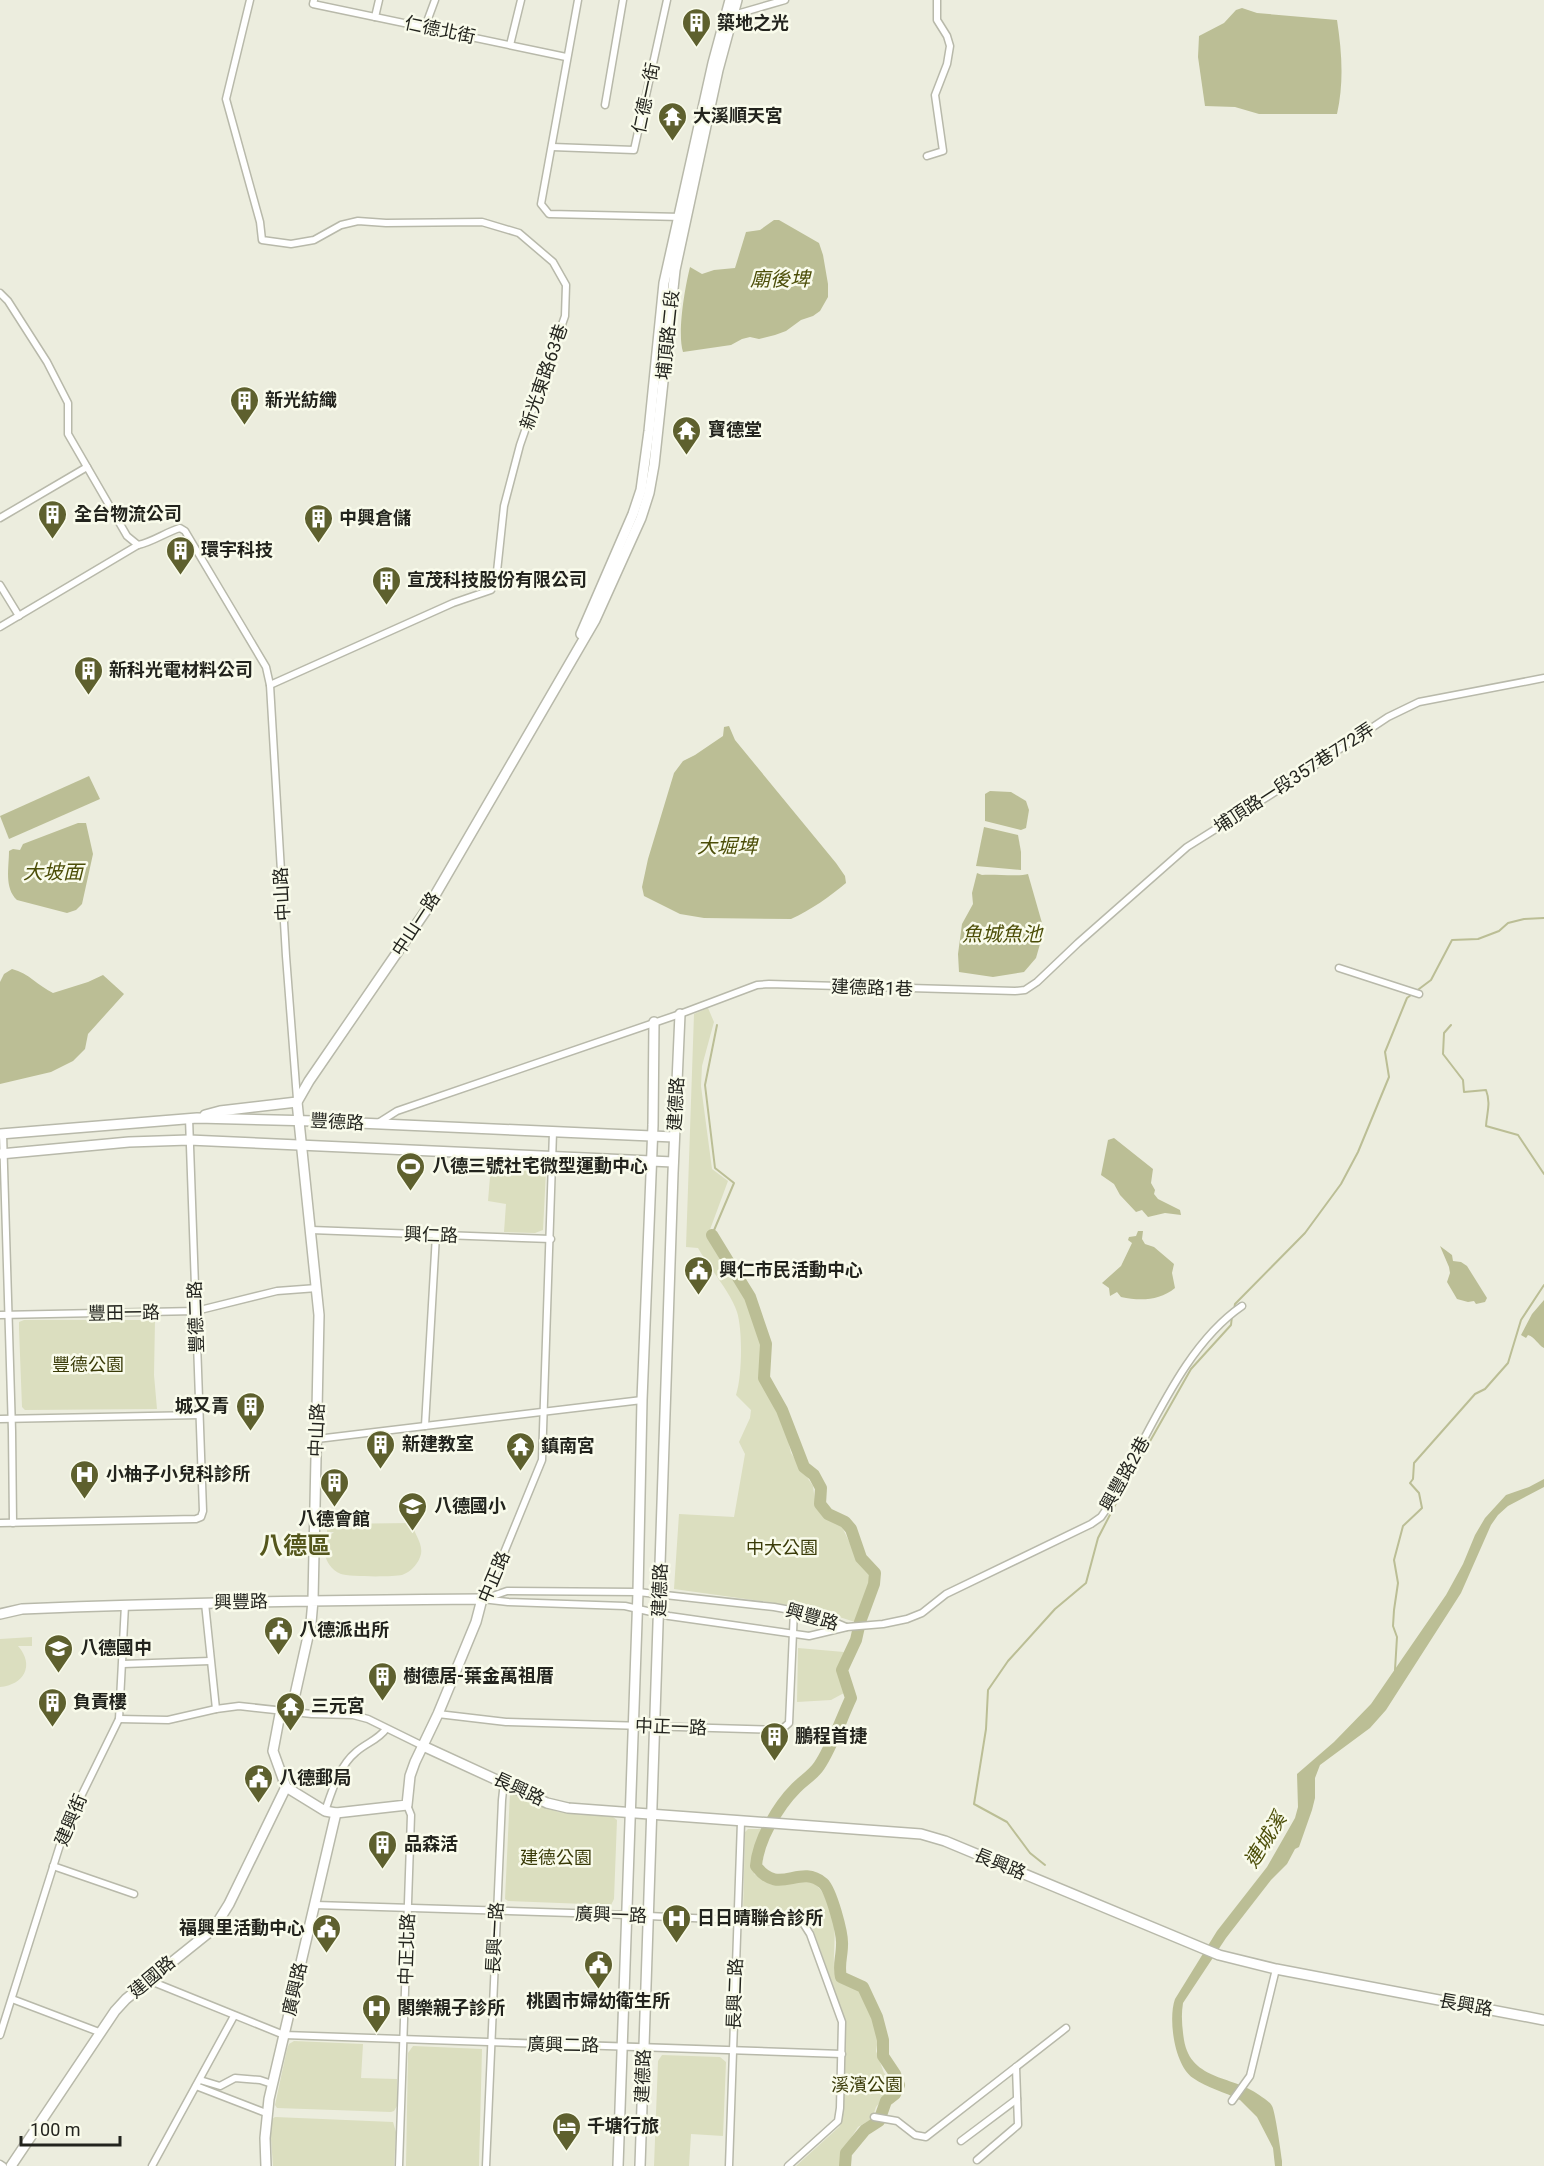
<svg xmlns="http://www.w3.org/2000/svg" width="1544" height="2166" viewBox="0 0 1544 2166" font-family="Roboto,'Noto Sans TC',sans-serif">
  <rect width="100%" height="100%" fill="#ecedde"/>
  <g fill="#dbdebf">
    <path d="M708,1008L714,1022L702,1066L701,1086L712,1169L728,1181L708,1235L745,1299L761,1343L760,1376L786,1432L791,1453L813,1486L815,1501L829,1518L842,1527L860,1564L873,1576L855,1622L811,1608L674,1589L679,1514L734,1517L745,1454L739,1442L750,1418L751,1410L736,1395C742,1377 743,1331 737,1312C731,1293 708,1266 698,1248L686,1247L694,1014Z"/>
    <polygon points="491,1165 541,1168 546,1171 543,1230 535,1233 504,1232 506,1204 488,1201"/>
    <polygon points="24,1320 155,1320 154,1375 157,1409 25,1410 22,1407 19,1329 19,1322"/>
    <path d="M412,1523C414,1534 423,1543 421,1554C419,1563 411,1572 402,1575C394,1577 349,1577 341,1574C324,1567 318,1544 334,1532H327V1524Z"/>
    <path d="M32,1637V1646H18C35,1665 24,1685 0,1687V1639Z"/>
    <polygon points="798,1648 844,1652 838,1668 844,1693 831,1700 797,1702"/>
    <polygon points="510,1792 558,1812 613,1817 617,1820 614,1899 611,1905 508,1901 505,1899"/>
    <path d="M748,1829H761L753,1852L754,1874C765,1880 775,1886 789,1882C794,1881 796,1879 802,1879C821,1879 832,1908 834,1925C836,1942 832,1959 835,1976L841,1982L852,1985L859,1991L879,2033L876,2051L884,2073L895,2082L894,2086L876,2107L872,2119L858,2127L844,2149L842,2166H796L839,2127L842,2122L846,2022L809,1918L743,1913L745,1832Z"/>
    <polygon points="294,2041 363,2044 361,2078 397,2079 397,2106 394,2111 391,2112 277,2108 275,2105 287,2049 289,2044"/>
    <polygon points="413,2046 482,2049 479,2166 406,2166 408,2053"/>
    <polygon points="662,2055 720,2057 726,2062 723,2136 691,2134 689,2166 654,2166 658,2061"/>
    <polygon points="275,2117 393,2122 396,2132 394,2166 273,2166 270,2124 271,2120"/>
  </g>
  <g fill="#bbbe95">
    <path d="M1242,8L1257,13L1337,20C1342,53 1344,82 1337,114H1259L1235,107L1205,106L1198,57L1199,36L1224,23L1236,10Z"/>
    <path d="M774,220H779L819,243L823,255L828,284V297L820,311L813,316L801,320L786,331L775,335L759,339L750,337L742,339L731,345L683,352C677,333 685,287 690,267L702,274L714,270L735,268L746,232L760,230Z"/>
    <path d="M729,726L735,740L836,863L845,876L846,883C829,897 811,910 791,919L704,918L680,914L644,896L642,887L648,859L674,773L683,761L695,755L723,736L724,727Z"/>
    <polygon points="89,776 100,799 9,839 0,816"/>
    <polygon points="990,791 1011,792 1026,801 1029,810 1026,828 1021,830 985,821 985,794"/>
    <path d="M78,823H86L93,854L82,904L76,910L67,913L17,900C4,888 9,867 9,851L13,849L20,850L23,844Z"/>
    <polygon points="984,827 1018,835 1021,852 1021,870 976,866"/>
    <path d="M977,873L982,875C995,874 1019,877 1028,874L1044,930L1036,958L1024,972L993,977L959,972L958,954L962,924L973,904L972,893Z"/>
    <path d="M12,969C29,973 38,986 53,993L88,982L103,975L124,994L88,1034L85,1049L73,1061L51,1072L0,1084V982L4,974Z"/>
    <polygon points="1114,1138 1153,1169 1151,1183 1155,1190 1154,1194 1158,1199 1180,1210 1181,1215 1165,1213 1148,1217 1142,1210 1136,1212 1120,1195 1114,1184 1101,1175 1108,1140"/>
    <path d="M1138,1231H1143L1142,1239L1145,1244L1154,1247L1174,1264L1172,1273L1175,1288C1159,1301 1140,1301 1121,1297L1117,1292L1110,1296L1109,1288L1102,1283L1121,1266L1132,1243L1128,1240L1129,1237L1136,1236Z"/>
    <polygon points="1440,1246 1452,1255 1453,1261 1461,1262 1467,1266 1487,1298 1485,1302 1476,1304 1474,1301 1468,1302 1457,1299 1447,1282 1450,1273 1449,1267"/>
    <path d="M1544,1300V1348C1538,1345 1535,1337 1528,1335L1526,1338L1521,1335L1532,1314Z"/>
    <path d="M1544,1479V1487L1508,1506L1498,1515L1491,1525L1461,1593L1386,1710L1370,1728L1320,1765L1315,1778V1798L1312,1810L1299,1847L1295,1849L1287,1864L1271,1880L1226,1938L1183,2003C1181,2015 1182,2027 1184,2040C1191,2082 1235,2075 1262,2097C1266,2100 1270,2102 1272,2106C1275,2110 1281,2153 1282,2161V2166H1275L1273,2148L1257,2117L1240,2100C1225,2092 1207,2088 1193,2078C1174,2065 1168,2018 1175,1999L1217,1931L1267,1867L1295,1818L1298,1807L1297,1774L1334,1742L1371,1704L1446,1595L1463,1564L1475,1535L1485,1518L1506,1495L1529,1487Z"/>
  </g>
  <g fill="none" stroke-linecap="round" stroke-linejoin="round">
    <g stroke="#bbbe95" stroke-width="2">
      <path d="M1451,1025L1444,1033L1443,1054L1463,1080L1464,1092L1486,1090C1491,1103 1487,1112 1486,1126L1518,1135L1544,1174"/>
      <polyline points="712,1235 734,1183 715,1168 705,1085 717,1025"/>
      <polyline points="1234,1310 1235,1304 1305,1233 1341,1184 1358,1152 1389,1077 1385,1052 1407,998 1431,980 1452,940 1478,939 1499,931 1508,923 1524,919 1544,918"/>
      <polyline points="1395,1670 1397,1637 1393,1626 1394,1610 1398,1583 1394,1560 1403,1526 1422,1508 1419,1493 1410,1483 1413,1479 1414,1463 1475,1394 1485,1389 1508,1363 1521,1320 1544,1285"/>
      <polyline points="1045,1865 1030,1853 1007,1822 974,1804 986,1729 988,1690 1008,1661 1055,1609 1086,1583 1098,1538 1128,1480 1191,1369 1231,1325 1232,1316"/>
    </g>
    <path stroke="#bbbe95" stroke-width="12" d="M712,1235L750,1297L766,1344L764,1378L782,1410L804,1467L814,1475L821,1488L820,1504L828,1514L845,1522L851,1529L861,1558L875,1573L874,1584L860,1622L856,1640L842,1670L851,1698C841,1719 832,1747 819,1766C813,1775 804,1780 796,1788C778,1806 758,1840 756,1866C779,1897 799,1863 823,1883C831,1890 843,1934 842,1945C842,1957 838,1965 841,1977L863,1987L877,2017L883,2040V2056L895,2074L899,2085L895,2094L886,2101L879,2121L865,2130L846,2153L845,2166"/>
    <defs>
      <g id="street">
        <polyline points="250,0 226,99 260,222 262,240 291,244 314,240 341,225 358,221 386,223 482,222 519,233 553,262 566,285 565,316 520,445 504,506 496,581 491,590 453,603 270,685"/>
        <polyline points="314,0 313,4 566,57"/>
        <polyline points="578,0 541,204 549,214 682,217"/>
        <polyline points="730,16 785,0"/>
        <polyline points="375,17 379,0"/>
        <polyline points="425,27 435,0"/>
        <polyline points="510,45 521,0"/>
        <polyline points="605,105 623,0"/>
        <polyline points="552,147 634,150 667,0"/>
        <polyline points="927,156 943,151 935,95 947,64 950,46 947,36 937,20 937,0"/>
        <path d="M0,293L8,301L47,362L68,403V434L127,536L138,545C153,542 166,532 180,528L185,531L266,667L270,685L286,956L297,1099"/>
        <polyline points="0,518 87,467"/>
        <polyline points="0,585 19,616"/>
        <polyline points="0,627 138,545"/>
        <polyline points="1339,968 1419,994"/>
        <polyline points="378,1123 397,1111 680,1014 757,985 769,984 1015,991 1025,990 1037,982 1078,943 1187,847 1275,792 1388,717 1419,702 1544,678"/>
        <polyline points="3,1134 12,1431 13,1523"/>
        <polyline points="311,1230 551,1239"/>
        <polyline points="0,1315 196,1311 277,1291 317,1288"/>
        <polyline points="0,1419 199,1415"/>
        <polyline points="425,1426 436,1235"/>
        <polyline points="317,1439 642,1400"/>
        <polyline points="0,1523 196,1519 201,1517 203,1511 189,1118"/>
        <path d="M482,1599L508,1602L625,1606L669,1616L809,1636L847,1627L883,1624L907,1619L922,1613L946,1594L1091,1524L1101,1517C1111,1504 1118,1487 1126,1472C1157,1417 1188,1343 1242,1306"/>
        <polyline points="482,1599 499,1565 542,1460 553,1132"/>
        <polyline points="484,1599 507,1591 638,1592 774,1607 818,1615 846,1627"/>
        <polyline points="205,1603 216,1709"/>
        <polyline points="123,1664 210,1661"/>
        <polyline points="438,1714 506,1722 781,1730 789,1723 794,1610"/>
        <polyline points="119,1719 168,1720 216,1709 239,1706 312,1714 353,1715 368,1719 423,1746"/>
        <path d="M325,1811C332,1791 339,1766 356,1752C366,1743 378,1740 386,1729"/>
        <polyline points="53,1866 134,1894"/>
        <polyline points="315,1905 604,1914 803,1923 810,1934 842,2022 840,2108 838,2121 788,2166"/>
        <polyline points="148,1980 284,2035 842,2054"/>
        <polyline points="12,1999 99,2032"/>
        <polyline points="0,2035 65,1829 119,1719 125,1605"/>
        <polyline points="200,2080 220,2086 235,2078 260,2080 272,2084"/>
        <polyline points="196,2086 266,2113"/>
        <polyline points="1232,2101 1250,2076 1276,1969"/>
        <polyline points="874,2117 897,2121 915,2135 926,2137 1066,2028"/>
        <polyline points="961,2141 1017,2099"/>
        <polyline points="977,2160 1018,2125 1016,2067"/>
        <polyline points="0,2164 3,2166"/>
        <polyline points="152,2166 234,2016"/>
        <polyline points="399,2166 411,1815 407,1805"/>
        <polyline points="486,2166 502,1800 504,1782"/>
        <polyline points="729,2166 741,1822"/>
      </g>
      <g id="secondary">
        <polyline points="581,634 633,514 641,490 649,431 664,283 713,63 730,0"/>
        <polyline points="205,1115 220,1111 297,1102"/>
        <polyline points="0,1134 197,1118 314,1121 674,1137"/>
        <polyline points="0,1154 129,1142 189,1140 673,1162"/>
        <path d="M0,1614L22,1609C176,1603 329,1600 482,1599L476,1622L438,1714L415,1762L410,1776L407,1805L336,1813L325,1811L286,1787L273,1751L280,1714L291,1706L294,1699L311,1623L313,1600L319,1315L297,1102L309,1081L427,909L595,620L641,518L649,493L654,465L675,270L718,70L737,0"/>
        <polyline points="423,1746 547,1803 568,1808 921,1834 945,1841 1219,1955 1276,1969 1544,2020"/>
        <polyline points="11,2166 115,2011 126,1999 207,1934 219,1920 229,1904 286,1787"/>
        <polyline points="266,2166 265,2138 269,2099 336,1813"/>
        <polyline points="618,2166 638,1592 642,1400 653,1125 654,1022"/>
        <polyline points="640,2166 673,1173 680,1014"/>
      </g>
    </defs>
    <use href="#street" stroke="#b8b9aa" stroke-width="9"/>
    <use href="#secondary" stroke="#b8b9aa" stroke-width="12"/>
    <use href="#street" stroke="#fff" stroke-width="6"/>
    <use href="#secondary" stroke="#fff" stroke-width="9"/>
  </g>
  <defs>
    <symbol id="building-pin" viewBox="-11 -11 22 30"><path d="M0 17L-7.5 6A9.5 9.5 0 1 1 7.5 6Z" fill="#5e602e" stroke="#f9fbeb"/><path d="M-4-6H4V6H1V3H-1V6H-4ZM-2.5-4.3h1.7v1.8h-1.7ZM.8-4.3h1.7v1.8H.8ZM-2.5-1h1.7V.8h-1.7ZM.8-1h1.7V.8H.8Z" fill="#fff"/></symbol>
    <symbol id="temple-pin" viewBox="-11 -11 22 30"><path d="M0 17L-7.5 6A9.5 9.5 0 1 1 7.5 6Z" fill="#5e602e" stroke="#f9fbeb"/><path d="M0-6L5-2H3V0L6.5 2.5H4V6H1.5V3h-3V6H-4V2.5H-6.5L-3 0V-2H-5Z" fill="#fff"/></symbol>
    <symbol id="stadium-pin" viewBox="-11 -11 22 30"><path d="M0 17L-7.5 6A9.5 9.5 0 1 1 7.5 6Z" fill="#5e602e" stroke="#f9fbeb"/><path d="M0-5a6.5 5 0 1 0 0 10a6.5 5 0 1 0 0-10ZM-3.5-1.8h7v3.6h-7Z" fill="#fff"/></symbol>
    <symbol id="civic-pin" viewBox="-11 -11 22 30"><path d="M0 17L-7.5 6A9.5 9.5 0 1 1 7.5 6Z" fill="#5e602e" stroke="#f9fbeb"/><path d="M-.6-6.5H3V-4.5H.6V-3L4-1V1h2V6H-6V1h2V-1L-.6-3ZM-1.2 2.5V6h2.4V2.5Z" fill="#fff"/></symbol>
    <symbol id="hospital-pin" viewBox="-11 -11 22 30"><path d="M0 17L-7.5 6A9.5 9.5 0 1 1 7.5 6Z" fill="#5e602e" stroke="#f9fbeb"/><path d="M-5-5h3v3.5h4V-5h3V5h-3V1.5h-4V5h-3Z" fill="#fff"/></symbol>
    <symbol id="school-pin" viewBox="-11 -11 22 30"><path d="M0 17L-7.5 6A9.5 9.5 0 1 1 7.5 6Z" fill="#5e602e" stroke="#f9fbeb"/><path d="M0-5L7-2L0 1L-7-2ZM-4 1L0 2.5L4 1V4Q0 6-4 4Z" fill="#fff"/></symbol>
    <symbol id="hotel-pin" viewBox="-11 -11 22 30"><path d="M0 17L-7.5 6A9.5 9.5 0 1 1 7.5 6Z" fill="#5e602e" stroke="#f9fbeb"/><path d="M-6-4.5h1.5V1H6V5H4.5V3h-9V5H-6ZM-4 0a1.8 1.8 0 1 1 3.6 0ZM.5 0V-2.5h3Q6-2.5 6 0Z" fill="#fff"/></symbol>
  </defs>
  <g fill-rule="evenodd">
    <use href="#building-pin" x="680" y="6" width="33" height="45"/>
    <use href="#temple-pin" x="656" y="100" width="33" height="45"/>
    <use href="#building-pin" x="228" y="384" width="33" height="45"/>
    <use href="#temple-pin" x="670" y="414" width="33" height="45"/>
    <use href="#building-pin" x="36" y="498" width="33" height="45"/>
    <use href="#building-pin" x="302" y="502" width="33" height="45"/>
    <use href="#building-pin" x="164" y="534" width="33" height="45"/>
    <use href="#building-pin" x="370" y="564" width="33" height="45"/>
    <use href="#building-pin" x="72" y="654" width="33" height="45"/>
    <use href="#stadium-pin" x="394" y="1150" width="33" height="45"/>
    <use href="#civic-pin" x="682" y="1254" width="33" height="45"/>
    <use href="#building-pin" x="234" y="1390" width="33" height="45"/>
    <use href="#building-pin" x="364" y="1428" width="33" height="45"/>
    <use href="#temple-pin" x="504" y="1430" width="33" height="45"/>
    <use href="#hospital-pin" x="68" y="1458" width="33" height="45"/>
    <use href="#building-pin" x="318" y="1466" width="33" height="45"/>
    <use href="#school-pin" x="396" y="1490" width="33" height="45"/>
    <use href="#civic-pin" x="262" y="1614" width="33" height="45"/>
    <use href="#school-pin" x="42" y="1632" width="33" height="45"/>
    <use href="#building-pin" x="366" y="1660" width="33" height="45"/>
    <use href="#building-pin" x="36" y="1686" width="33" height="45"/>
    <use href="#temple-pin" x="274" y="1690" width="33" height="45"/>
    <use href="#building-pin" x="758" y="1720" width="33" height="45"/>
    <use href="#civic-pin" x="242" y="1762" width="33" height="45"/>
    <use href="#building-pin" x="366" y="1828" width="33" height="45"/>
    <use href="#hospital-pin" x="660" y="1902" width="33" height="45"/>
    <use href="#civic-pin" x="310" y="1912" width="33" height="45"/>
    <use href="#civic-pin" x="582" y="1948" width="33" height="45"/>
    <use href="#hospital-pin" x="360" y="1992" width="33" height="45"/>
    <use href="#hotel-pin" x="550" y="2110" width="33" height="45"/>
  </g>
  <g text-anchor="middle" stroke-width="5" stroke-linejoin="round" paint-order="stroke">
    <g font-size="18" font-weight="bold" fill="#23241e" stroke="#f9fbeb" text-anchor="start">
      <text x="717" y="29">築地之光</text>
      <text x="693" y="122">大溪順天宮</text>
      <text x="265" y="406">新光紡織</text>
      <text x="708" y="436">寶德堂</text>
      <text x="74" y="520">全台物流公司</text>
      <text x="339" y="524">中興倉儲</text>
      <text x="201" y="556">環宇科技</text>
      <text x="407" y="586">宣茂科技股份有限公司</text>
      <text x="109" y="676">新科光電材料公司</text>
      <text x="432" y="1172">八德三號社宅微型運動中心</text>
      <text x="719" y="1276">興仁市民活動中心</text>
      <text x="229" y="1412" text-anchor="end">城又青</text>
      <text x="402" y="1450">新建教室</text>
      <text x="541" y="1452">鎮南宮</text>
      <text x="106" y="1480">小柚子小兒科診所</text>
      <text x="434" y="1512">八德國小</text>
      <text x="334" y="1525" text-anchor="middle">八德會館</text>
      <text x="299" y="1636">八德派出所</text>
      <text x="80" y="1654">八德國中</text>
      <text x="403" y="1682">樹德居-葉金萬祖厝</text>
      <text x="73" y="1708">負責樓</text>
      <text x="311" y="1712">三元宮</text>
      <text x="795" y="1742">鵬程首捷</text>
      <text x="279" y="1784">八德郵局</text>
      <text x="404" y="1850">品森活</text>
      <text x="697" y="1924">日日晴聯合診所</text>
      <text x="305" y="1934" text-anchor="end">福興里活動中心</text>
      <text x="598" y="2007" text-anchor="middle">桃園市婦幼衛生所</text>
      <text x="397" y="2014">閣樂親子診所</text>
      <text x="587" y="2132">千塘行旅</text>
    </g>
    <g font-size="18" fill="#23241e" stroke="#f9fbeb">
      <text transform="translate(440 30) rotate(12)" y="6">仁德北街</text>
      <text transform="translate(646 98) rotate(-78)" y="6">仁德一街</text>
      <text transform="translate(668 335) rotate(-84)" y="6">埔頂路二段</text>
      <text transform="translate(544 377) rotate(-71)" y="6">新光東路63巷</text>
      <text transform="translate(1294 778) rotate(-33)" y="6">埔頂路一段357巷772弄</text>
      <text transform="translate(282 894) rotate(-93)" y="6">中山路</text>
      <text transform="translate(416 924) rotate(-57)" y="6">中山一路</text>
      <text transform="translate(872 988) rotate(2)" y="6">建德路1巷</text>
      <text transform="translate(676 1104) rotate(-87)" y="6">建德路</text>
      <text transform="translate(337 1122) rotate(3)" y="6">豐德路</text>
      <text transform="translate(431 1235) rotate(2)" y="6">興仁路</text>
      <text transform="translate(124 1313) rotate(-1)" y="6">豐田一路</text>
      <text transform="translate(196 1317) rotate(-92)" y="6">豐德二路</text>
      <text transform="translate(317 1430) rotate(-88)" y="6">中山路</text>
      <text transform="translate(1125 1474) rotate(-61)" y="6">興豐路2巷</text>
      <text transform="translate(494 1577) rotate(-67)" y="6">中正路</text>
      <text transform="translate(660 1590) rotate(-88)" y="6">建德路</text>
      <text transform="translate(241 1602) rotate(-1)" y="6">興豐路</text>
      <text transform="translate(812 1617) rotate(16)" y="6">興豐路</text>
      <text transform="translate(671 1727) rotate(2)" y="6">中正一路</text>
      <text transform="translate(519 1789) rotate(25)" y="6">長興路</text>
      <text transform="translate(71 1820) rotate(-67)" y="6">建興街</text>
      <text transform="translate(1000 1864) rotate(22)" y="6">長興路</text>
      <text transform="translate(611 1915) rotate(2)" y="6">廣興一路</text>
      <text transform="translate(495 1938) rotate(-87)" y="6">長興一路</text>
      <text transform="translate(407 1949) rotate(-88)" y="6">中正北路</text>
      <text transform="translate(152 1977) rotate(-40)" y="6">建國路</text>
      <text transform="translate(295 1989) rotate(-77)" y="6">廣興路</text>
      <text transform="translate(735 1994) rotate(-88)" y="6">長興二路</text>
      <text transform="translate(1466 2005) rotate(10)" y="6">長興路</text>
      <text transform="translate(563 2045) rotate(1)" y="6">廣興二路</text>
      <text transform="translate(643 2076) rotate(-88)" y="6">建德路</text>
    </g>
    <g font-size="18" fill="#3a3b08" stroke="#f9fbeb">
      <text x="88" y="1371">豐德公園</text>
      <text x="782" y="1554">中大公園</text>
      <text x="556" y="1864">建德公園</text>
      <text x="867" y="2091">溪濱公園</text>
    </g>
    <g font-size="20" font-style="italic" fill="#4c4e08" stroke="#f9fbeb">
      <text x="780" y="286">廟後埤</text>
      <text x="727" y="853">大堀埤</text>
      <text x="53" y="879">大坡面</text>
      <text x="1002" y="941">魚城魚池</text>
      <text transform="translate(1265 1840) rotate(-58)" y="7">連城溪</text>
    </g>
    <g font-size="24" font-weight="bold" fill="#55571c" stroke="#f9fbeb">
      <text x="295" y="1554">八德區</text>
    </g>
  </g>
  <path d="M21 2136v9h99v-9" fill="none" stroke="#23241e" stroke-width="3"/>
  <text x="30" y="2136" font-size="18" fill="#23241e" stroke="#f9fbeb" stroke-width="4.5" paint-order="stroke">100 m</text>
</svg>
